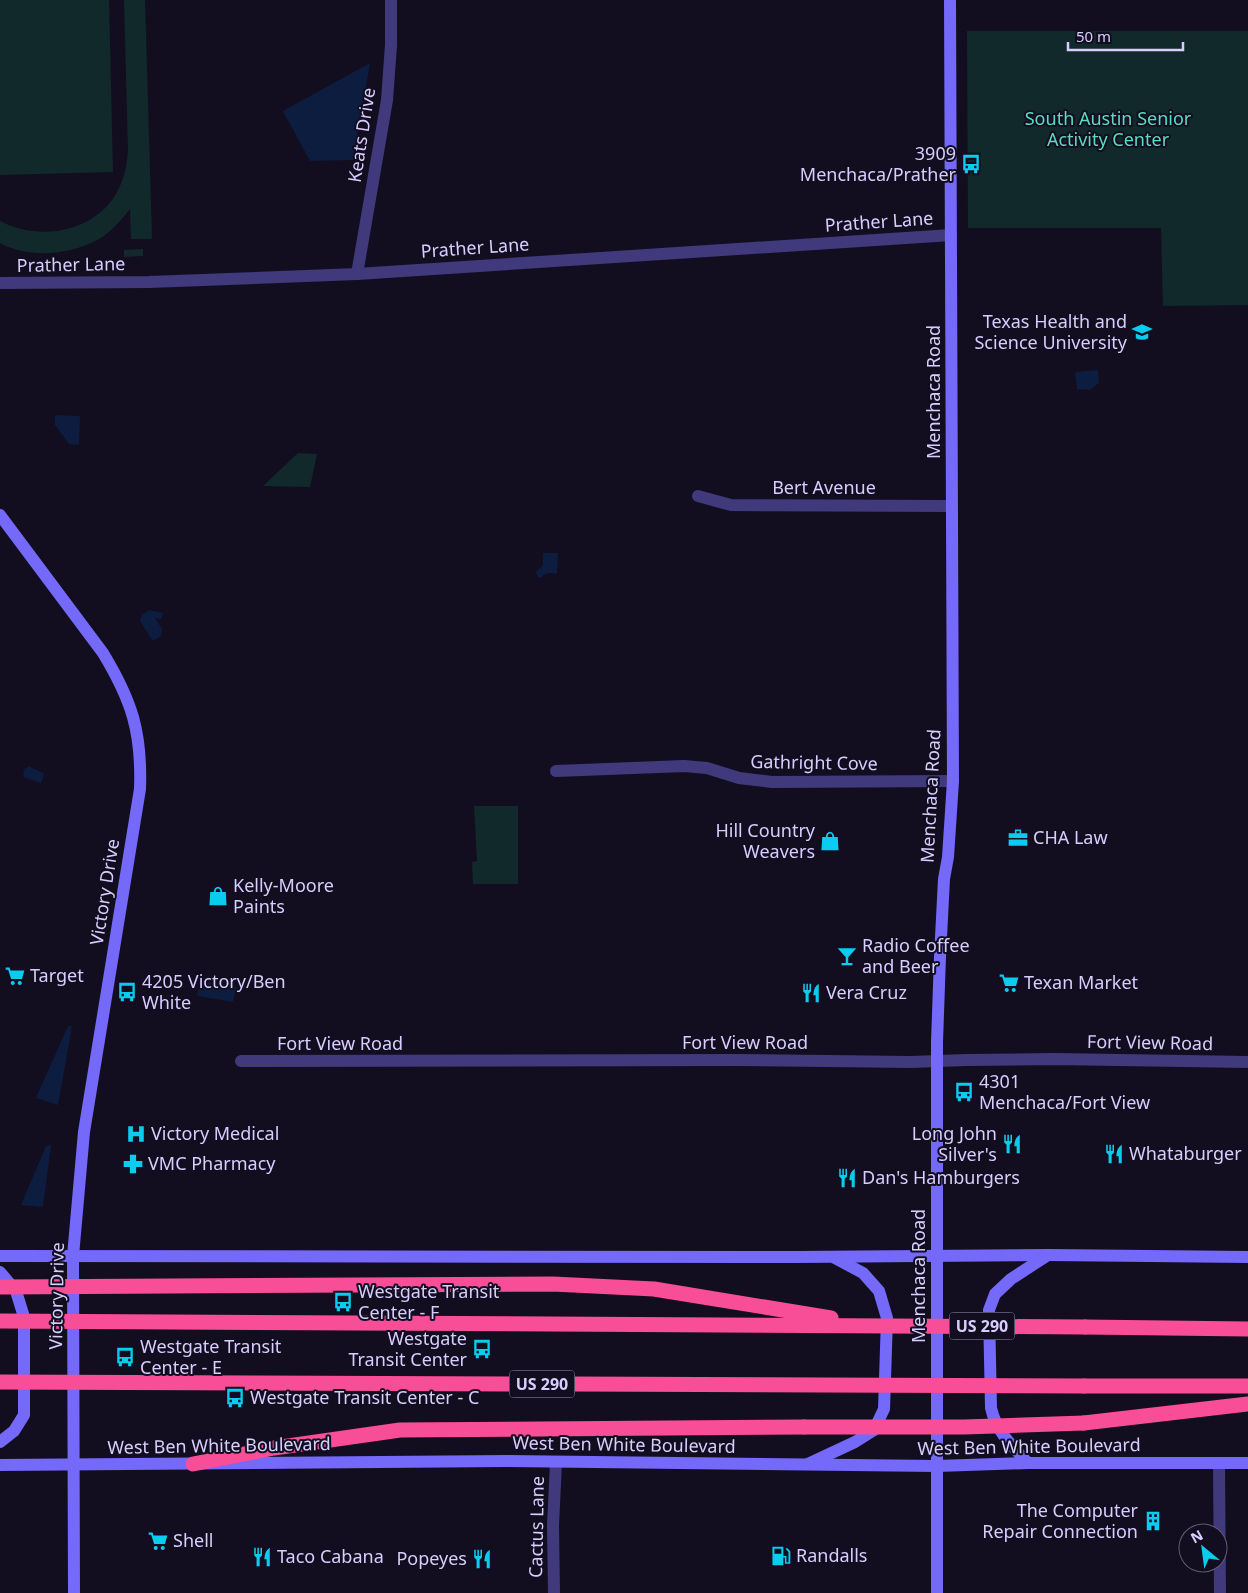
<svg xmlns="http://www.w3.org/2000/svg" width="1248" height="1593" viewBox="0 0 1248 1593" font-family="'Noto Sans',sans-serif">
  <rect width="100%" height="100%" fill="#120e20"/>
  <g fill="#11292a">
    <polygon points="0,0 109,0 113,172 0,175"/>
    <path d="M124,0H145L152,239H131L130,209C121,220 111,232 99,239C70,255 29,259 0,243V221C43,244 105,230 122,181C126,171 127,161 128,151Z"/>
    <polygon points="967,31 1248,31 1248,305 1163,306 1161,228 968,228"/>
    <polygon points="143,249 143,256 124,257 124,250"/>
    <polygon points="298,453 317,454 310,487 263,486"/>
    <polygon points="474,806 518,806 518,884 473,884 472,862 477,861"/>
  </g>
  <g fill="#0d1d40">
    <polygon points="370,63 353,160 310,161 283,111"/>
    <polygon points="1098,370 1099,383 1090,390 1077,389 1075,372"/>
    <polygon points="55,415 80,416 79,445 69,444 55,425"/>
    <path d="M543,553H558L557,574C551,573 546,571 541,578L538,577L536,572L543,565Z"/>
    <polygon points="149,610 163,613 161,619 155,618 162,629 161,636 153,641 140,621 142,615"/>
    <polygon points="28,766 43,773 44,775 41,783 23,777 24,775 23,774 25,768 27,768"/>
    <polygon points="200,981 236,987 233,1002 197,996"/>
    <polygon points="68,1026 72,1026 58,1105 36,1098"/>
    <polygon points="51,1145 43,1207 21,1205 46,1146"/>
  </g>
  <g fill="none" stroke-linecap="round" stroke-linejoin="round">
    <g stroke="#403a7d" stroke-width="12">
      <polyline points="357,274 387,100 391,45 391,0"/>
      <polyline points="0,283 149,282 357,274 951,235"/>
      <polyline points="698,496 731,505 951,506"/>
      <polyline points="556,771 684,766 707,768 739,778 772,782 953,781"/>
      <polyline points="241,1061 735,1060 911,1062 966,1060 1054,1059 1248,1062"/>
      <polyline points="1219,1463 1220,1593"/>
      <polyline points="554,1593 553,1526 556,1462"/>
    </g>
    <g stroke="#7469f9" stroke-width="12">
      <path d="M0,515L103,653C132,701 142,732 140,789L84,1132L73,1256L74,1593"/>
      <polyline points="0,1256 797,1257 1048,1255 1248,1257"/>
      <polyline points="0,1272 16,1291 24,1317 24,1415 14,1431 0,1442"/>
      <path d="M1028,1463C1012,1446 996,1431 991,1408L989,1310L995,1294L1011,1279L1048,1255"/>
      <polyline points="808,1464 855,1442 874,1430 884,1409 887,1318 879,1291 863,1273 833,1257"/>
      <polyline points="0,1465 508,1461 937,1466 1028,1463 1248,1463"/>
      <polyline points="937,1593 937,1042 940,957 944,879 948,857 953,781 950,0"/>
    </g>
    <g stroke="#f84e97" stroke-width="15">
      <polyline points="1085,1327 1248,1329"/>
      <polyline points="1084,1386 1248,1386"/>
      <polyline points="1084,1423 1248,1404"/>
      <polyline points="193,1464 274,1448 400,1430 804,1427"/>
    </g>
    <g stroke="#f84e97" stroke-width="15">
      <polyline points="0,1287 553,1284 654,1289 831,1318"/>
      <polyline points="0,1321 1085,1327"/>
      <polyline points="0,1382 1084,1386"/>
      <polyline points="804,1427 964,1427 1084,1423"/>
    </g>
  </g>
  <defs>
    <symbol id="bus-bare" viewBox="-9 -9 18 18"><path d="M-5-6H5V4H4V6H2V4H-2V6H-4V4H-5ZM-3.5-4V0h7V-4ZM-3.5 1.2v1.5H-2V1.2ZM2 1.2v1.5H3.5V1.2Z" fill="#09ccef" stroke="#120e20" stroke-width="2.5" paint-order="stroke"/></symbol>
    <symbol id="university-bare" viewBox="-9 -9 18 18"><path d="M0-5L7-2L0 1L-7-2ZM-4 1L0 2.5L4 1V4Q0 6-4 4Z" fill="#09ccef" stroke="#120e20" stroke-width="2.5" paint-order="stroke"/></symbol>
    <symbol id="office-bare" viewBox="-9 -9 18 18"><path d="M-6-3h4V-5.5h4V-3h4V5H-6ZM-1-4.5V-3h2v-1.5ZM-6 0V1H6V0Z" fill="#09ccef" stroke="#120e20" stroke-width="2.5" paint-order="stroke"/></symbol>
    <symbol id="shop-bare" viewBox="-9 -9 18 18"><path d="M-5-2.5h2.3a2.7 3.5 0 0 1 5.4 0H5L5.5 6h-11ZM-1.5-2.5h3a1.5 2.3 0 0 0-3 0Z" fill="#09ccef" stroke="#120e20" stroke-width="2.5" paint-order="stroke"/></symbol>
    <symbol id="bar-bare" viewBox="-9 -9 18 18"><path d="M-6-5H6L.8 .8V4.5H3.5V6h-7V4.5H-.8V.8Z" fill="#09ccef" stroke="#120e20" stroke-width="2.5" paint-order="stroke"/></symbol>
    <symbol id="supermarket-bare" viewBox="-9 -9 18 18"><path d="M-6-5.5h2.5l.6 2H6L4.5 2H-2.5L-4.4-4H-6ZM-1.5 3.2a1.3 1.3 0 1 0 .1 0ZM3 3.2a1.3 1.3 0 1 0 .1 0Z" fill="#09ccef" stroke="#120e20" stroke-width="2.5" paint-order="stroke"/></symbol>
    <symbol id="restaurant-bare" viewBox="-9 -9 18 18"><path d="M-5-6h1v4h1v-4h1v4h1v-4h1v5L-1.5 .5V6h-2V.5L-5-1ZM5-6V6H3V1.5H1.5Q1.5-4 5-6Z" fill="#09ccef" stroke="#120e20" stroke-width="2.5" paint-order="stroke"/></symbol>
    <symbol id="hospital-bare" viewBox="-9 -9 18 18"><path d="M-5-5h3v3.5h4V-5h3V5h-3V1.5h-4V5h-3Z" fill="#09ccef" stroke="#120e20" stroke-width="2.5" paint-order="stroke"/></symbol>
    <symbol id="pharmacy-bare" viewBox="-9 -9 18 18"><path d="M-2-6h4v4h4v4h-4v4h-4v-4h-4v-4h4Z" fill="#09ccef" stroke="#120e20" stroke-width="2.5" paint-order="stroke"/></symbol>
    <symbol id="building-bare" viewBox="-9 -9 18 18"><path d="M-4-6H4V6H1V3H-1V6H-4ZM-2.5-4.3h1.7v1.8h-1.7ZM.8-4.3h1.7v1.8H.8ZM-2.5-1h1.7V.8h-1.7ZM.8-1h1.7V.8H.8Z" fill="#09ccef" stroke="#120e20" stroke-width="2.5" paint-order="stroke"/></symbol>
    <symbol id="fuel-bare" viewBox="-9 -9 18 18"><path d="M-5.5-6h7V0h2V4h1.3V-2.5L3-4.5l.8-.8L6-3V5H2.5V1h-1V6h-7ZM-4.2-4.7v3.2H.2V-4.7Z" fill="#09ccef" stroke="#120e20" stroke-width="2.5" paint-order="stroke"/></symbol>
  </defs>
  <g fill-rule="evenodd">
    <use href="#bus-bare" x="957" y="150" width="28" height="28"/>
    <use href="#university-bare" x="1128" y="318" width="28" height="28"/>
    <use href="#office-bare" x="1004" y="824" width="28" height="28"/>
    <use href="#shop-bare" x="816" y="827" width="28" height="28"/>
    <use href="#shop-bare" x="204" y="882" width="28" height="28"/>
    <use href="#bar-bare" x="833" y="942" width="28" height="28"/>
    <use href="#supermarket-bare" x="1" y="962" width="28" height="28"/>
    <use href="#supermarket-bare" x="995" y="969" width="28" height="28"/>
    <use href="#bus-bare" x="113" y="978" width="28" height="28"/>
    <use href="#restaurant-bare" x="797" y="979" width="28" height="28"/>
    <use href="#bus-bare" x="950" y="1078" width="28" height="28"/>
    <use href="#hospital-bare" x="122" y="1120" width="28" height="28"/>
    <use href="#restaurant-bare" x="998" y="1130" width="28" height="28"/>
    <use href="#restaurant-bare" x="1100" y="1140" width="28" height="28"/>
    <use href="#pharmacy-bare" x="119" y="1150" width="28" height="28"/>
    <use href="#restaurant-bare" x="833" y="1164" width="28" height="28"/>
    <use href="#bus-bare" x="329" y="1288" width="28" height="28"/>
    <use href="#bus-bare" x="468" y="1335" width="28" height="28"/>
    <use href="#bus-bare" x="111" y="1343" width="28" height="28"/>
    <use href="#bus-bare" x="221" y="1384" width="28" height="28"/>
    <use href="#building-bare" x="1139" y="1507" width="28" height="28"/>
    <use href="#supermarket-bare" x="144" y="1527" width="28" height="28"/>
    <use href="#fuel-bare" x="767" y="1542" width="28" height="28"/>
    <use href="#restaurant-bare" x="248" y="1543" width="28" height="28"/>
    <use href="#restaurant-bare" x="468" y="1545" width="28" height="28"/>
  </g>
  <g text-anchor="middle" stroke-width="4" stroke-linejoin="round" paint-order="stroke">
    <g fill="#120e20" stroke="#9b94bb" stroke-width="1">
      <rect x="949.5" y="1312.5" width="65" height="27" rx="4"/>
      <rect x="509.5" y="1370.5" width="65" height="27" rx="4"/>
    </g>
    <g font-size="16" font-weight="bold" fill="#d6cefd">
      <text x="982" y="1332">US 290</text>
      <text x="542" y="1390">US 290</text>
    </g>
    <g font-size="18" fill="#5edac1" stroke="#120e20">
      <text x="1108" y="125">South Austin Senior<tspan x="1108" dy="21">Activity Center</tspan></text>
    </g>
    <g font-size="18" fill="#d6cefd" stroke="#120e20">
      <text transform="translate(362 135) rotate(-81)" y="6">Keats Drive</text>
      <text transform="translate(879 222) rotate(-4)" y="6">Prather Lane</text>
      <text transform="translate(475 248) rotate(-4)" y="6">Prather Lane</text>
      <text transform="translate(71 265) rotate(-1)" y="6">Prather Lane</text>
      <text transform="translate(934 392) rotate(-90)" y="6">Menchaca Road</text>
      <text x="824" y="494">Bert Avenue</text>
      <text transform="translate(814 763) rotate(1)" y="6">Gathright Cove</text>
      <text transform="translate(931 796) rotate(-87)" y="6">Menchaca Road</text>
      <text transform="translate(105 892) rotate(-81)" y="6">Victory Drive</text>
      <text x="745" y="1049">Fort View Road</text>
      <text transform="translate(1150 1043) rotate(1)" y="6">Fort View Road</text>
      <text x="340" y="1050">Fort View Road</text>
      <text transform="translate(919 1276) rotate(-90)" y="6">Menchaca Road</text>
      <text transform="translate(57 1296) rotate(-89)" y="6">Victory Drive</text>
      <text transform="translate(624 1445) rotate(1)" y="6">West Ben White Boulevard</text>
      <text transform="translate(219 1446) rotate(-1)" y="6">West Ben White Boulevard</text>
      <text transform="translate(1029 1447) rotate(-1)" y="6">West Ben White Boulevard</text>
      <text transform="translate(537 1527) rotate(-89)" y="6">Cactus Lane</text>
    </g>
    <g font-size="18" fill="#d6cefd" stroke="#120e20" text-anchor="start">
      <text x="956" y="160" text-anchor="end">3909<tspan x="956" dy="21">Menchaca/Prather</tspan></text>
      <text x="1127" y="328" text-anchor="end">Texas Health and<tspan x="1127" dy="21">Science University</tspan></text>
      <text x="815" y="837" text-anchor="end">Hill Country<tspan x="815" dy="21">Weavers</tspan></text>
      <text x="1033" y="844">CHA Law</text>
      <text x="233" y="892">Kelly-Moore<tspan x="233" dy="21">Paints</tspan></text>
      <text x="862" y="952">Radio Coffee<tspan x="862" dy="21">and Beer</tspan></text>
      <text x="30" y="982">Target</text>
      <text x="142" y="988">4205 Victory/Ben<tspan x="142" dy="21">White</tspan></text>
      <text x="1024" y="989">Texan Market</text>
      <text x="826" y="999">Vera Cruz</text>
      <text x="979" y="1088">4301<tspan x="979" dy="21">Menchaca/Fort View</tspan></text>
      <text x="151" y="1140">Victory Medical</text>
      <text x="997" y="1140" text-anchor="end">Long John<tspan x="997" dy="21">Silver's</tspan></text>
      <text x="1129" y="1160">Whataburger</text>
      <text x="148" y="1170">VMC Pharmacy</text>
      <text x="862" y="1184">Dan's Hamburgers</text>
      <text x="358" y="1298">Westgate Transit<tspan x="358" dy="21">Center - F</tspan></text>
      <text x="467" y="1345" text-anchor="end">Westgate<tspan x="467" dy="21">Transit Center</tspan></text>
      <text x="140" y="1353">Westgate Transit<tspan x="140" dy="21">Center - E</tspan></text>
      <text x="250" y="1404">Westgate Transit Center - C</text>
      <text x="1138" y="1517" text-anchor="end">The Computer<tspan x="1138" dy="21">Repair Connection</tspan></text>
      <text x="173" y="1547">Shell</text>
      <text x="796" y="1562">Randalls</text>
      <text x="277" y="1563">Taco Cabana</text>
      <text x="467" y="1565" text-anchor="end">Popeyes</text>
    </g>
  </g>
  <g transform="translate(1203 1548) rotate(331)"><circle r="24" fill="#120e20" stroke="#605b78"/>
  <path d="M0-4L9 19L0 12L-9 19Z" fill="#09ccef"/>
  <text y="-8" font-size="14" font-weight="bold" text-anchor="middle" fill="#d6cefd">N</text>
  </g>
  <path d="M1068 42v8h115v-8" fill="none" stroke="#d6cefd" stroke-width="2.5"/>
  <text x="1076" y="42" font-size="15" fill="#d6cefd" stroke="#120e20" stroke-width="4" paint-order="stroke">50 m</text>
</svg>
